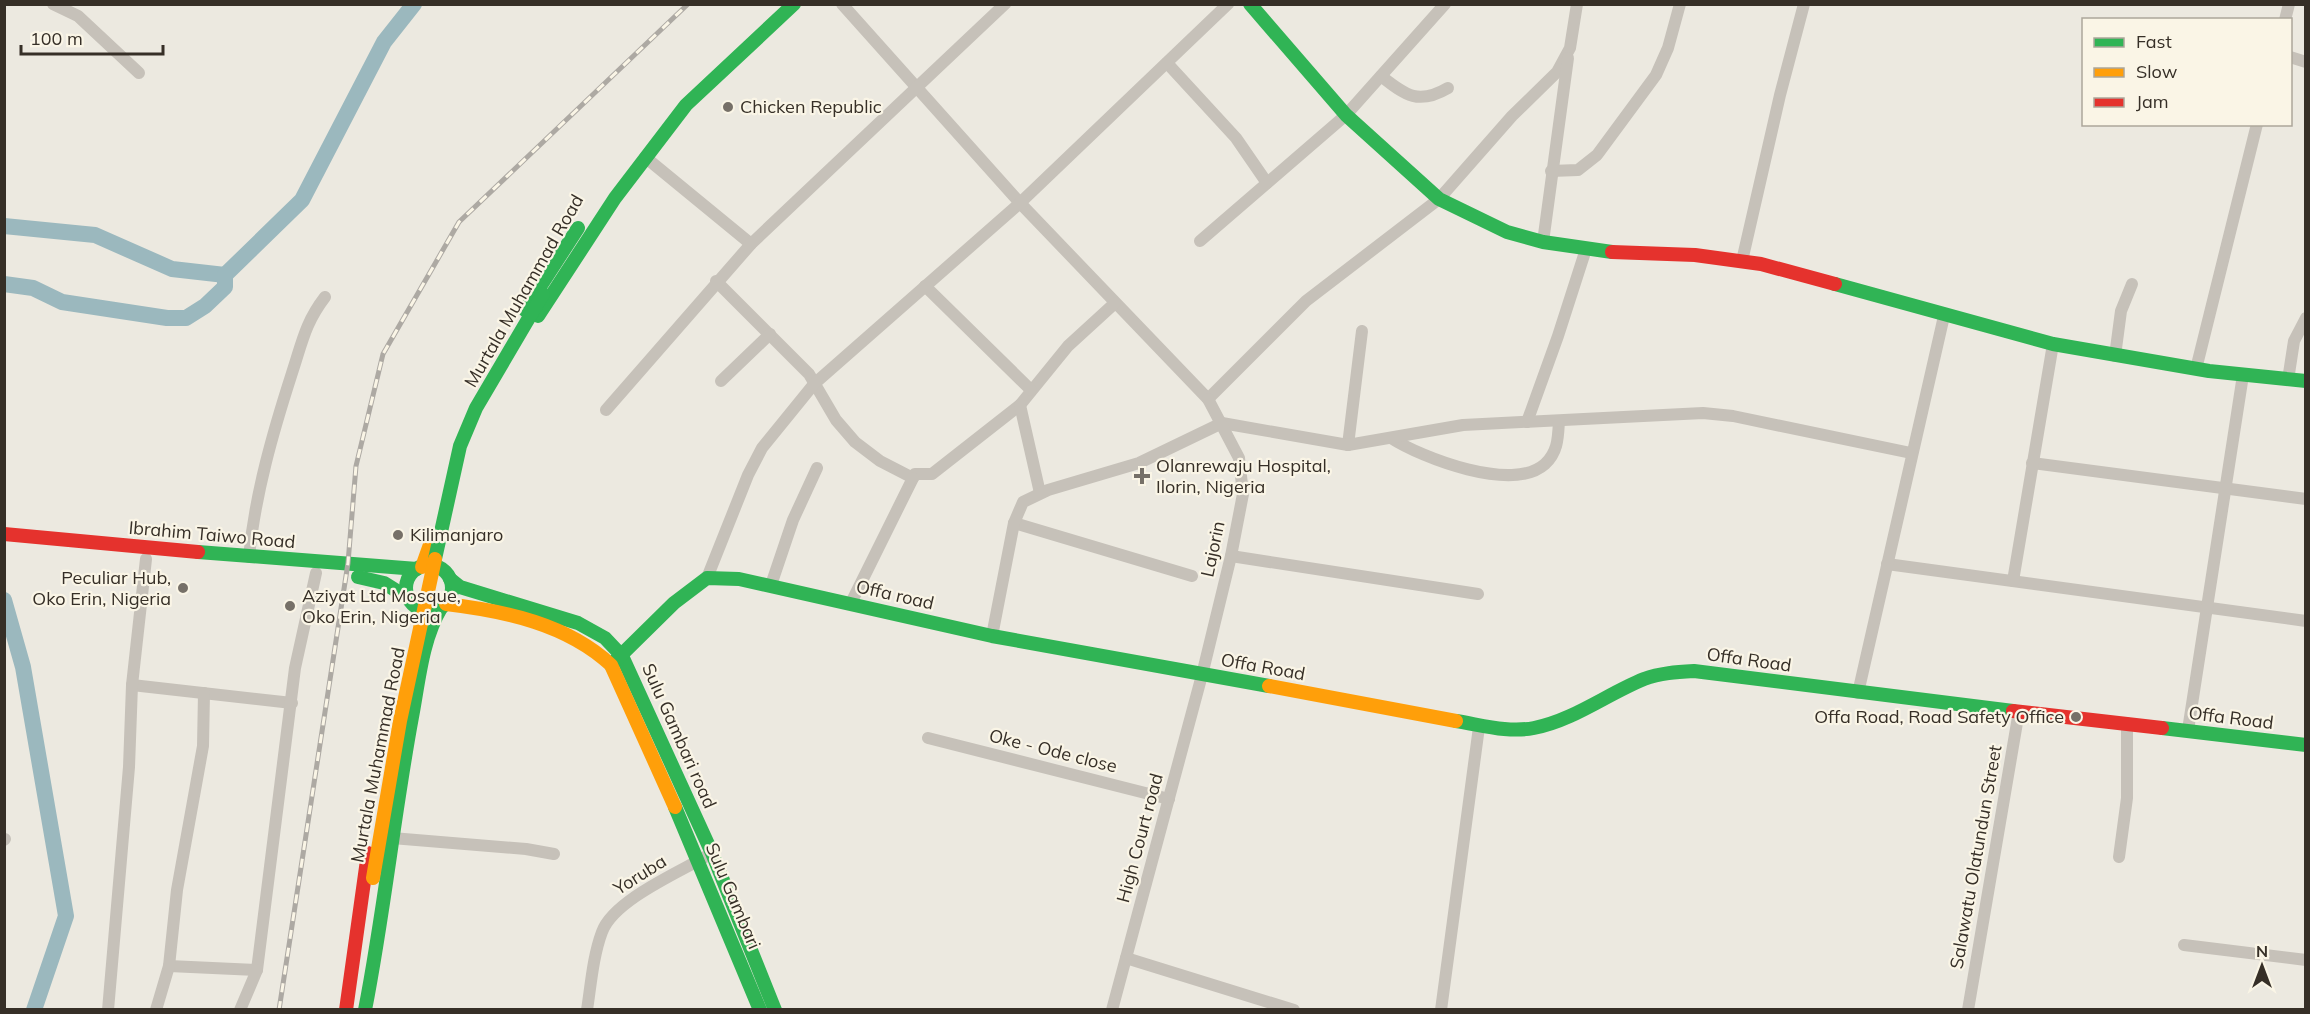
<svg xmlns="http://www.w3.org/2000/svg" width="2310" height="1014" viewBox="0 0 2310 1014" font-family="Mulish,sans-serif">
  <rect width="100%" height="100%" fill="#ece9e0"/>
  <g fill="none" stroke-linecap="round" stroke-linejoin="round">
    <g stroke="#9bb8be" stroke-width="16">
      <polyline points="4,226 95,235 172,269 225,275"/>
      <polyline points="4,284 33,288 62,302 167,318 186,318 205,306 225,287 225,275 302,200 384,42 414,4"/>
      <polyline points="4,600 23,667 66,916 34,1010"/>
    </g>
    <g stroke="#c6c1b9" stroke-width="12">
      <polyline points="53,4 78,16 139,73"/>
      <polyline points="842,4 1020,203 1208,399 1306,301 1439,199 1512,116 1557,72 1570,48 1577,4"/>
      <polyline points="2285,20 2289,4"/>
      <polyline points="2290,57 2306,62"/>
      <polyline points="1167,63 1236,138 1267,183"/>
      <path d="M1381,76C1406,96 1419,105 1448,88"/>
      <polyline points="645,157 751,244"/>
      <polyline points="1551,171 1578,170 1597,155 1656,75 1668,48 1680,4"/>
      <polyline points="1200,241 1346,115 1445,4"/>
      <polyline points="1543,242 1568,58"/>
      <polyline points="1742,261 1780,95 1804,4"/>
      <polyline points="716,281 809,374 836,420 855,442 880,461 913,478 915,474 932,474 1020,405 1068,346 1115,303"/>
      <polyline points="925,286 1031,390"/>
      <polyline points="2115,356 2121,311 2132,284"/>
      <polyline points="2196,369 2257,124"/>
      <polyline points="2288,380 2294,341 2306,318"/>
      <polyline points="721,381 770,334"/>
      <polyline points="1020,405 1040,493"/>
      <polyline points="606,410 751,244 1005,4"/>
      <polyline points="1527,422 1558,336 1586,249"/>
      <path d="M1391,438C1422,458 1513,493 1545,464C1558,452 1558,438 1559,421"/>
      <polyline points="1348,445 1362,331"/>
      <polyline points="2032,463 2306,499"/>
      <polyline points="1014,523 1192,576"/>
      <polyline points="1231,556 1478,594"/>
      <path d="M249,557C255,494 273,432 292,373C302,343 305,323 325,297"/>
      <polyline points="1887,564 2306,621"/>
      <polyline points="707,578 748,475 762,448 814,384 1020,203 1228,4"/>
      <polyline points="2013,581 2053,344"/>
      <polyline points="771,585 793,520 817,468"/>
      <polyline points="851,603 913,478"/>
      <polyline points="992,636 1014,523 1023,502 1048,490 1139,463 1222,423 1348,445 1463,425 1703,413 1733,416 1911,453"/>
      <polyline points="132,685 292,703"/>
      <polyline points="1858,693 1944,316"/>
      <polyline points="2188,730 2243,375"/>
      <polyline points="928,738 1169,799"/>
      <polyline points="392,838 526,849 554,854"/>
      <polyline points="4,840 5,839"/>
      <polyline points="2119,857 2127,798 2127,723"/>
      <polyline points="2184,945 2306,960"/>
      <polyline points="1126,958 1294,1010"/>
      <polyline points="169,966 257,970 295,668 316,573"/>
      <polyline points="108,1010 129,767 132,685 146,559"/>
      <polyline points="156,1010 169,966 177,890 203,746 204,693"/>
      <polyline points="240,1010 257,970"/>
      <path d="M587,1010C591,984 593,956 602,932C613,901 677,873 705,857"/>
      <polyline points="1112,1010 1202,675 1231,556 1243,494 1239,458 1208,399"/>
      <polyline points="1441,1010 1479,727"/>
      <polyline points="1968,1010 2019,711"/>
    </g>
    <g stroke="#30b455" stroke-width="14">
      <polyline points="1250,4 1346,115 1439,199 1507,232 1543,242 1612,252"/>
      <polyline points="1835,284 2053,344 2209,371 2306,381"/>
      <polyline points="525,310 578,228"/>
      <polyline points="538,316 615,198 686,105 794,4"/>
      <polyline points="198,552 417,569"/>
      <circle cx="429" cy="588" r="23"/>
      <polyline points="358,577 384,583 408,598"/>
      <polyline points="450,579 460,587 578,623 605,638 622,656 712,853 775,1010"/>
      <polyline points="611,665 674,603 707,578 739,579 992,636 1269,686"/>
      <path d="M1456,721C1482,725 1508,733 1534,728C1574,720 1607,694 1644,679C1660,673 1677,672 1694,671L2013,711"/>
      <polyline points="2162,728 2306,745"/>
      <polyline points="675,807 760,1010"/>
      <path d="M365,1010C384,913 394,814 412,717C419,680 422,640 441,608"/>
    </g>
    <g stroke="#ff9f0a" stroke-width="14">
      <polyline points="422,567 433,536"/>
      <path d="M446,604C505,611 567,624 611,665L675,807"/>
      <polyline points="1269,686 1456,721"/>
    </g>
    <g stroke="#e5322d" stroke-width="14">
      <polyline points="1612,252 1695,255 1761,264 1835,284"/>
      <polyline points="4,534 198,552"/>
      <polyline points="2013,711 2162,728"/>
      <polyline points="346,1010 368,853"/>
    </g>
    <defs>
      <polyline id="rail" points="279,1010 348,563 356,466 383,354 459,222 688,4"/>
    </defs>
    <use href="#rail" stroke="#ada9a3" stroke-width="5"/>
    <use href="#rail" stroke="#faf5e6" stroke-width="3" stroke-dasharray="9" stroke-linecap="butt"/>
    <polyline stroke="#30b455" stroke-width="14" points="435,559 460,446 476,408 543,294"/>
    <polyline stroke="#ff9f0a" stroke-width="14" points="373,878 400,721 435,559"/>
  </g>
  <g fill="#767068" stroke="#faf5e6" stroke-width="2">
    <circle cx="728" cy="107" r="6"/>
    <path d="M1139 467h6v6h6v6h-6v6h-6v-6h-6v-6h6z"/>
    <circle cx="398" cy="535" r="6"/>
    <circle cx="183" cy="588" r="6"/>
    <circle cx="290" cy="606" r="6"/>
    <circle cx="2076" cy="717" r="6"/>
  </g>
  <g text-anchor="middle" stroke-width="4.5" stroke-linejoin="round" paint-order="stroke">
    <g font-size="18" fill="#362f27" stroke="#faf5e6" text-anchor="start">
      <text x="740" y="113">Chicken Republic</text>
      <text x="1156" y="472">Olanrewaju Hospital,<tspan x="1156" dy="21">Ilorin, Nigeria</tspan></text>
      <text x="410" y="541">Kilimanjaro</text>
      <text x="171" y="584" text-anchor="end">Peculiar Hub,<tspan x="171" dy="21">Oko Erin, Nigeria</tspan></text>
      <text x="302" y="602">Aziyat Ltd Mosque,<tspan x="302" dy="21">Oko Erin, Nigeria</tspan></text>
      <text x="2064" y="723" text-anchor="end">Offa Road, Road Safety Office</text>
    </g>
    <g font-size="18" fill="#362f27" stroke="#faf5e6">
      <text transform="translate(524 291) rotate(-60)" y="6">Murtala Muhammad Road</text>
      <text transform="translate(212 535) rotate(5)" y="6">Ibrahim Taiwo Road</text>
      <text transform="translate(1213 549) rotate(-78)" y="6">Lajorin</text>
      <text transform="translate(895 595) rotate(13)" y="6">Offa road</text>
      <text transform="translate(1749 660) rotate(8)" y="6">Offa Road</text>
      <text transform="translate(1263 667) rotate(10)" y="6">Offa Road</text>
      <text transform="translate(2231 718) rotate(7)" y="6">Offa Road</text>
      <text transform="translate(679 736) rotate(66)" y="6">Sulu Gambari road</text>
      <text transform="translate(1053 751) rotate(14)" y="6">Oke - Ode close</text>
      <text transform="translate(378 755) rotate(-79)" y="6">Murtala Muhammad Road</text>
      <text transform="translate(1140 838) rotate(-75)" y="6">High Court road</text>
      <text transform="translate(1976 857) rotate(-80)" y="6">Salawatu Olatundun Street</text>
      <text transform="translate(640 875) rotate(-32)" y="6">Yoruba</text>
      <text transform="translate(733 896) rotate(67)" y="6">Sulu Gambari</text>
    </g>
  </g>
  <rect width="2310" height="1014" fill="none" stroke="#362f27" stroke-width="12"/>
  <rect x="2082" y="18" width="210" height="108" fill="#faf5e6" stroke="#aca69a" stroke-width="1.5"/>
  <rect x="2094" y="38" width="30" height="9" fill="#30b455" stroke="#aca69a" stroke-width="1.5"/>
  <text x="2136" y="48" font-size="18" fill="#362f27">Fast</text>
  <rect x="2094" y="68" width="30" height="9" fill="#ff9f0a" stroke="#aca69a" stroke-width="1.5"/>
  <text x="2136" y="78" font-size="18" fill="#362f27">Slow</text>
  <rect x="2094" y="98" width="30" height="9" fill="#e5322d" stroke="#aca69a" stroke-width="1.5"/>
  <text x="2136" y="108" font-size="18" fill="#362f27">Jam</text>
  <g transform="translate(2262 966)" stroke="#faf5e6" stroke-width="4.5" paint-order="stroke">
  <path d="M0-4.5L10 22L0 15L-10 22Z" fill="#362f27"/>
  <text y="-9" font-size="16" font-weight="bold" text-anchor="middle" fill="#362f27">N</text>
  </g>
  <path d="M21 45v9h142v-9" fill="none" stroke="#362f27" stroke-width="3"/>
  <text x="30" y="45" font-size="18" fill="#362f27" stroke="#faf5e6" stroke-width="4.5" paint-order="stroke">100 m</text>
</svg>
